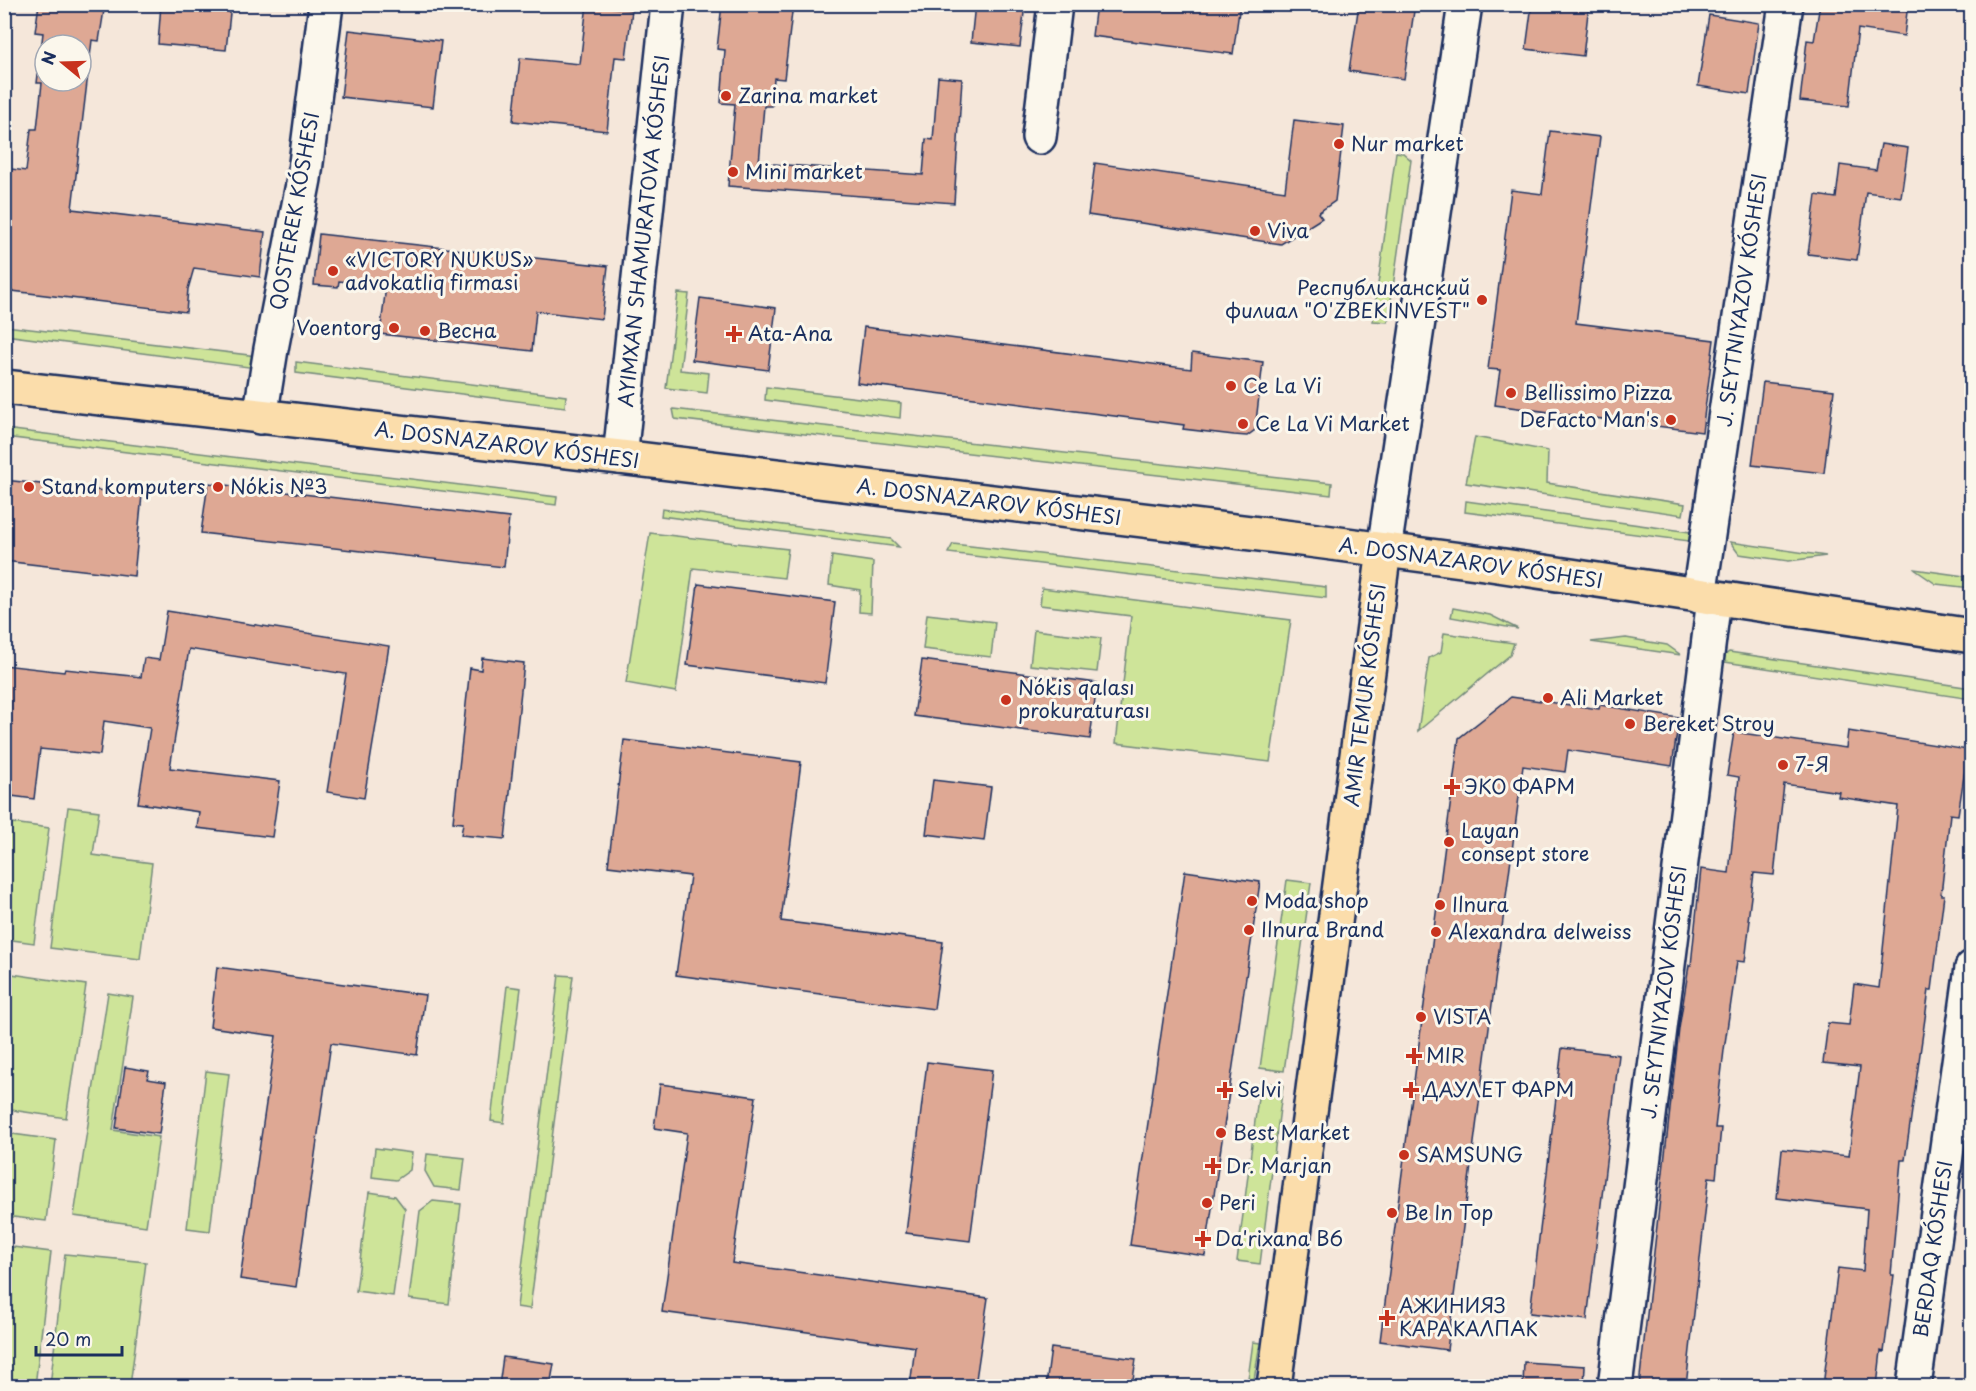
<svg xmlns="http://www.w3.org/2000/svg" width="1976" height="1391" viewBox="0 0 1976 1391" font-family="'Playpen Sans',sans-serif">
  <rect width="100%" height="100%" fill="#f5e7da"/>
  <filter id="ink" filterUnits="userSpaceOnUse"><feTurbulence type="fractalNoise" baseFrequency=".0167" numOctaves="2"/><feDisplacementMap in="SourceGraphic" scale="12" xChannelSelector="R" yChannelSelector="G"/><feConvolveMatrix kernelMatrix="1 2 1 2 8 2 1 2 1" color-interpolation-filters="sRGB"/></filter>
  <g filter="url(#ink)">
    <g fill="#cee499" stroke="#748a7c" stroke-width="1.5">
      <polygon points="1396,152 1403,153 1411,160 1388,322 1373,321"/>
      <polygon points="678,293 689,294 680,370 709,373 707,393 666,388"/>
      <polygon points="5,326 257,356 256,368 5,335"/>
      <polygon points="296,362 566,396 565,407 296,373"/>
      <polygon points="766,387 901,403 900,418 765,400"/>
      <polygon points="673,409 1332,483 1331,495 675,419"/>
      <polygon points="5,429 557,497 556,505 5,437"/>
      <polygon points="1475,437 1548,451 1547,483 1685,504 1683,515 1466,483"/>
      <polygon points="1466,501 1690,532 1689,541 1465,512"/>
      <polygon points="662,509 891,539 899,547 661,516"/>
      <polygon points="650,533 788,549 784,578 693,568 676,692 626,683"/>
      <polygon points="1730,542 1826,556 1789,561 1739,554"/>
      <polygon points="953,544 1326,587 1326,598 948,553"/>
      <polygon points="832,556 873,562 871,613 859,612 860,590 829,585"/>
      <polygon points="1914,569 1971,577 1971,588 1936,584"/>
      <polygon points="1042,588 1291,620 1270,762 1116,743 1131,616 1040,605"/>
      <polygon points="1453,608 1490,615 1518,629 1451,617"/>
      <polygon points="927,614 995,622 991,657 923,649"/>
      <polygon points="1034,630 1101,638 1097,672 1030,665"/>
      <polygon points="1444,633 1514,643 1510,655 1418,731 1429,658 1441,652"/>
      <polygon points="1626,638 1667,645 1681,655 1591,642"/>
      <polygon points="1729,652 1971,688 1971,699 1718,661"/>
      <polygon points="68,807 99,811 93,855 152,863 140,959 50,948"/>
      <polygon points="5,822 49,828 34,943 5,939"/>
      <polygon points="1287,880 1311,883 1284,1071 1260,1068"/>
      <polygon points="5,973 86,985 66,1118 5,1109 4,1040 6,1027 4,1026"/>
      <polygon points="559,975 573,976 530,1309 517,1307"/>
      <polygon points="507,986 521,988 504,1123 491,1121"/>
      <polygon points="108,993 133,997 113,1130 159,1137 146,1226 74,1216"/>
      <polygon points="206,1071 229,1074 210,1231 187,1228"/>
      <polygon points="1260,1082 1283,1085 1260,1264 1237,1261"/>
      <polygon points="5,1133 56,1140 46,1221 5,1216"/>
      <polygon points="375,1148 412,1153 410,1170 396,1180 372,1177"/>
      <polygon points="427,1154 465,1158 461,1190 434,1187 425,1171"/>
      <polygon points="369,1192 395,1196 405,1209 393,1296 356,1291"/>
      <polygon points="433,1201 461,1204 449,1304 409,1299 420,1211"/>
      <polygon points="5,1246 51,1252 35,1386 5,1386"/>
      <polygon points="65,1254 146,1262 130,1386 50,1386"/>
      <polygon points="1253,1342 1260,1343 1253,1386 1247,1386"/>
    </g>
    <g fill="#dea894" stroke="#1b2f5e" stroke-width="1.5" fill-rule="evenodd">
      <path d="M39,4H105L99,41L92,40L72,209L265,232L260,277L194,268L188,289L186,312L4,290V168L26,171L31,129H37L42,83H37L43,33L35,32ZM45,45H81V81H45Z"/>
      <polygon points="161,4 231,4 226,50 158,44"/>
      <polygon points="587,4 632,10 626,58 615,57 607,131 513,121 520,58 580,64"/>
      <polygon points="722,4 793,4 784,79 774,78 772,106 764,106 759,163 923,175 926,139 933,140 938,77 962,79 954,203 728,186 735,104 721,103 725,50 717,49"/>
      <polygon points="975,4 1025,4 1020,47 971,42"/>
      <polygon points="1096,4 1138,4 1163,8 1163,4 1240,4 1233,54 1092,36"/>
      <polygon points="1359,4 1415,4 1404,79 1349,71"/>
      <polygon points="1532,4 1589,4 1583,56 1526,49"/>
      <polygon points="1820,4 1908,4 1904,36 1858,29 1849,106 1800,101 1807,40 1814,41"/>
      <polygon points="1709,15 1759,23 1749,94 1698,86"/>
      <polygon points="349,30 441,41 433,107 341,97"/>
      <polygon points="1294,120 1344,126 1335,201 1318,213 1322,218 1281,244 1088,215 1095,163 1285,191"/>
      <polygon points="1550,131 1600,137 1576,323 1714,340 1702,432 1495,405 1500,370 1488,369 1511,190 1542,194"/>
      <polygon points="1881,144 1908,148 1901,197 1866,192 1857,260 1808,254 1816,195 1836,198 1840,165 1876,170"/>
      <polygon points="319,234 608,266 602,319 536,311 532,351 380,334 386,286 339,281 338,287 314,285"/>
      <polygon points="700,298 776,308 768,370 692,360"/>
      <polygon points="864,327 1191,369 1192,353 1263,362 1255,430 1247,436 1234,435 1183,429 1184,425 857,383"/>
      <polygon points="1763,382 1834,390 1824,473 1752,465"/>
      <polygon points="4,480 142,495 134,576 4,561"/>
      <polygon points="208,483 509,518 504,567 201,533"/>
      <polygon points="698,584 835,602 825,683 687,665"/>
      <polygon points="167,611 389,646 364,798 327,792 346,674 189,649 170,768 280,781 272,837 197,828 199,812 138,803 150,728 104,721 100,755 40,749 34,799 4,795 4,665 64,672 65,669 141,677 144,658 159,660"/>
      <polygon points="482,658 524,663 505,839 461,835 463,823 453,822 470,668 481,670"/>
      <polygon points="922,660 1097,683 1090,739 914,716"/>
      <polygon points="1511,697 1599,709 1600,705 1679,718 1672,766 1568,750 1565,772 1523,766 1447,1350 1380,1341 1459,738"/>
      <polygon points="1848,731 1968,750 1958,815 1950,814 1941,895 1944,895 1932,990 1929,990 1905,1160 1901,1160 1891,1275 1894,1275 1884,1352 1881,1351 1877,1386 1823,1386 1838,1268 1863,1271 1867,1209 1777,1198 1782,1149 1849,1156 1860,1067 1823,1063 1828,1023 1849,1025 1854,984 1879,988 1898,806 1838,797 1839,792 1784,784 1774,875 1754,873 1748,920 1750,920 1745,962 1737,961 1724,1050 1715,1128 1721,1128 1716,1178 1709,1177 1686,1386 1639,1386 1679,1029 1689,965 1691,965 1701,869 1729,873 1739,777 1727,775 1734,732 1846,748"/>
      <polygon points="624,740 801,762 781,921 943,942 934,1009 676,975 690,876 608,866"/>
      <polygon points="933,780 991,787 984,841 926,834"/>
      <polygon points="1185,871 1260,882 1205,1256 1130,1245"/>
      <polygon points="217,967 425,995 417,1055 331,1043 296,1287 240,1279 276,1036 210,1027"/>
      <polygon points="1562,1048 1619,1055 1587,1320 1530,1313"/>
      <polygon points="927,1062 992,1070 970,1241 906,1233"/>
      <polygon points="125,1067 149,1071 147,1079 166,1082 159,1134 116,1128"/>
      <polygon points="660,1084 756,1097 732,1263 988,1298 975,1386 910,1386 915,1347 662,1312 687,1133 654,1128"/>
      <polygon points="1051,1348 1136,1359 1132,1386 1046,1386"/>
      <polygon points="503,1357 554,1364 550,1386 499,1386"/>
      <polygon points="1524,1362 1585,1366 1584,1386 1523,1386"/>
    </g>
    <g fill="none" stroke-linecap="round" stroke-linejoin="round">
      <defs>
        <g id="minor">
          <polyline points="1039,137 1055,4"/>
          <polyline points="260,417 271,349 304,179 326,4"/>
          <polyline points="620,457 668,4"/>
          <polyline points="1384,550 1465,4"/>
          <polyline points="1699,596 1786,4"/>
          <polyline points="1615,1386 1714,599"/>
          <polyline points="1914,1386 1972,968"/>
        </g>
        <g id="major">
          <polyline points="4,387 620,457 1309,540 1484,563 1972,636"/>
          <polyline points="1274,1386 1384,550"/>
        </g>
      </defs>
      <use href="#minor" stroke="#1b2f5e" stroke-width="38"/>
      <use href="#major" stroke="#1b2f5e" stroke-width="38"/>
      <use href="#minor" stroke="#fbf7ec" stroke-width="33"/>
      <use href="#major" stroke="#fbddab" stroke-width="33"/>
    </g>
  </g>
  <g fill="#c8321e" stroke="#fbf7ec" stroke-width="2">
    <circle cx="726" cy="96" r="6"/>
    <circle cx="1339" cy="144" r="6"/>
    <circle cx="733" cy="172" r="6"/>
    <circle cx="1255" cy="231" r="6"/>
    <circle cx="333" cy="271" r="6"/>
    <circle cx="1482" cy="300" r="6"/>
    <circle cx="394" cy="328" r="6"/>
    <circle cx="425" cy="331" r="6"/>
    <path d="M731 325h6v6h6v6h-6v6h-6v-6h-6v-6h6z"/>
    <circle cx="1231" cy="386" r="6"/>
    <circle cx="1511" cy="393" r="6"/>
    <circle cx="1671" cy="420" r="6"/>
    <circle cx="1243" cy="424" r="6"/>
    <circle cx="29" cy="487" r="6"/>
    <circle cx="218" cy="487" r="6"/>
    <circle cx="1548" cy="698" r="6"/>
    <circle cx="1006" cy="700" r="6"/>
    <circle cx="1630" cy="724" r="6"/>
    <circle cx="1783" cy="765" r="6"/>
    <path d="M1449 778h6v6h6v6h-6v6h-6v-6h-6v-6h6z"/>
    <circle cx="1449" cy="842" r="6"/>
    <circle cx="1252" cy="901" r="6"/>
    <circle cx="1440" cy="905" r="6"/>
    <circle cx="1249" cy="930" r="6"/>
    <circle cx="1436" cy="932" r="6"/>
    <circle cx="1421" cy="1017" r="6"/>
    <path d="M1411 1047h6v6h6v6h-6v6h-6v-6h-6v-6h6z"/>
    <path d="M1222 1081h6v6h6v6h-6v6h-6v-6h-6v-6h6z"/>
    <path d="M1408 1081h6v6h6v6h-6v6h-6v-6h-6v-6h6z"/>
    <circle cx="1221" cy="1133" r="6"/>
    <circle cx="1404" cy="1155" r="6"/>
    <path d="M1210 1157h6v6h6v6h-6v6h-6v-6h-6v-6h6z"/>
    <circle cx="1207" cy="1203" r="6"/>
    <circle cx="1392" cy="1213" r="6"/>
    <path d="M1200 1230h6v6h6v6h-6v6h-6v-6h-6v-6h6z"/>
    <path d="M1384 1309h6v6h6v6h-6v6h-6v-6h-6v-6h6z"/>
  </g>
  <g text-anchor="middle" stroke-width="6" stroke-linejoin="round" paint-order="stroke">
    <g font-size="20" fill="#1b2f5e" stroke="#fbf7ec" text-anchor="start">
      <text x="738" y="103">Zarina market</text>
      <text x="1351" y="151">Nur market</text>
      <text x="745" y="179">Mini market</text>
      <text x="1267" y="238">Viva</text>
      <text x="345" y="267">«VICTORY NUKUS»<tspan x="345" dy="23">advokatliq firmasi</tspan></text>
      <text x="1470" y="295" text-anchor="end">Республиканский<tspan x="1470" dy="23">филиал "O'ZBEKINVEST"</tspan></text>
      <text x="382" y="335" text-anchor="end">Voentorg</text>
      <text x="437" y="338">Весна</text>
      <text x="748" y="341">Ata-Ana</text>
      <text x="1243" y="393">Ce La Vi</text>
      <text x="1523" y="400">Bellissimo Pizza</text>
      <text x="1659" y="427" text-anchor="end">DeFacto Man's</text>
      <text x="1255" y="431">Ce La Vi Market</text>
      <text x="41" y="494">Stand komputers</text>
      <text x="230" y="494">Nókis №3</text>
      <text x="1018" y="695">Nókis qalası<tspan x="1018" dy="23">prokuraturası</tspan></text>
      <text x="1560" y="705">Ali Market</text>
      <text x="1642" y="731">Bereket Stroy</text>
      <text x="1795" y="772">7-Я</text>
      <text x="1464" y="794">ЭКО ФАРМ</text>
      <text x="1461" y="838">Layan<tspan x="1461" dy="23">consept store</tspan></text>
      <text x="1264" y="908">Moda shop</text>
      <text x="1452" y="912">Ilnura</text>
      <text x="1261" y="937">Ilnura Brand</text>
      <text x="1448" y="939">Alexandra delweiss</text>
      <text x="1433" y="1024">VISTA</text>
      <text x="1426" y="1063">MIR</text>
      <text x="1237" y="1097">Selvi</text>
      <text x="1423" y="1097">ДАУЛЕТ ФАРМ</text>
      <text x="1233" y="1140">Best Market</text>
      <text x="1416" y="1162">SAMSUNG</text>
      <text x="1226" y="1173">Dr. Marjan</text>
      <text x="1219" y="1210">Peri</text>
      <text x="1404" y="1220">Be In Top</text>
      <text x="1215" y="1246">Da'rixana B6</text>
      <text x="1399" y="1313">АЖИНИЯЗ<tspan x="1399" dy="23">КАРАКАЛПАК</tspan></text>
    </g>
    <g font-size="20" fill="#1b2f5e" stroke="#fbf7ec">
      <text transform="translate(295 211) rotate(-80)" y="7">QOSTEREK KÓSHESI</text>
      <text transform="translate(644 231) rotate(-84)" y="7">AYIMXAN SHAMURATOVA KÓSHESI</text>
      <text transform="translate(1742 300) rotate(-82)" y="7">J. SEYTNIYAZOV KÓSHESI</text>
      <text transform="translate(507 445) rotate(7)" y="7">A. DOSNAZAROV KÓSHESI</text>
      <text transform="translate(989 502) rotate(7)" y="7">A. DOSNAZAROV KÓSHESI</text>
      <text transform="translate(1471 563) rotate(8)" y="7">A. DOSNAZAROV KÓSHESI</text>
      <text transform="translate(1365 695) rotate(-83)" y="7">AMIR TEMUR KÓSHESI</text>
      <text transform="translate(1664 992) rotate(-83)" y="7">J. SEYTNIYAZOV KÓSHESI</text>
      <text transform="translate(1933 1249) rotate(-82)" y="7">BERDAQ KÓSHESI</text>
    </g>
  </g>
  <rect width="1976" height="1391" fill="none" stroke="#fbf7ec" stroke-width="24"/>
  <rect x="12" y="12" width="1952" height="1367" fill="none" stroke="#1b2f5e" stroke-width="2" filter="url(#ink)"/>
  <g transform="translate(63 63) rotate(289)"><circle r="28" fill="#fbf7ec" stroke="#a1a7b3" stroke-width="1.5"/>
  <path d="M0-4.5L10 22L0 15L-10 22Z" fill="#c8321e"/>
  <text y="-9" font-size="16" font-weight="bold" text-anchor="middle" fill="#1b2f5e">N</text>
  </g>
  <path d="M36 1346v9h86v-9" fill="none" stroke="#1b2f5e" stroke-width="3"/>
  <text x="45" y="1346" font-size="18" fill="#1b2f5e" stroke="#fbf7ec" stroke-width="4.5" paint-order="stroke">20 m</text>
</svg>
